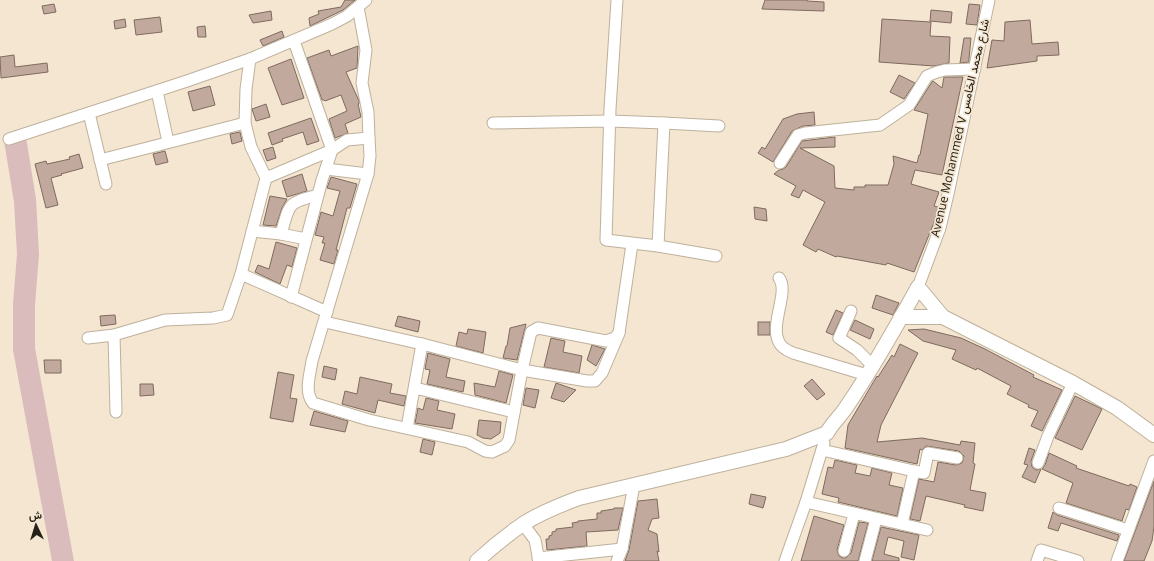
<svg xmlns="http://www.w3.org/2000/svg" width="1154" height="561" viewBox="0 0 1154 561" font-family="'Open Sans',Vazirmatn,sans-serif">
  <rect width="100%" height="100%" fill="#f4e6d1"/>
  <polygon fill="#d9bcbb" points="26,137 36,199 39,254 35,305 35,348 74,561 52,561 13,350 13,304 17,254 14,202 4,141"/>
  <g fill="#c1aa9d" stroke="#7f6a5e">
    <polygon points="345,0 355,0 343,10 310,26 309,18 319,14 318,11 341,7"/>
    <polygon points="765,0 807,0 807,1 824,2 824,11 762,9"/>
    <polygon points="54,4 56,12 44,14 42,6"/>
    <polygon points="969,4 980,5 977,25 966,24"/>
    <polygon points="931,10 952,12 951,23 930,21"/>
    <polygon points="271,11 272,20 253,23 249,15"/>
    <polygon points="160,17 162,32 136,35 134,20"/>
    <polygon points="125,19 126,27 115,29 114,21"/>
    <polygon points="882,19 931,22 930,36 950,37 949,63 934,66 879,62"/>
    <polygon points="1030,20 1032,44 1058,42 1059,55 1037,56 1037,61 987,68 992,40 1004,41 1005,22"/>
    <polygon points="205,26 206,37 198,37 197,27"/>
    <polygon points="282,31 284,37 263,46 260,40"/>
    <polygon points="964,38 971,38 969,59 969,62 960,63"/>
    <polygon points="358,46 357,68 346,72 359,101 359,104 358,104 361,117 345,124 348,133 335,138 329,119 347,111 341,95 325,101 324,100 322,100 307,58 329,50 331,56"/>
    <polygon points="14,55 15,67 47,63 48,72 1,78 0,57"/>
    <polygon points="291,59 304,98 282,105 268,68"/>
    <polygon points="899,75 915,83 904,99 890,92"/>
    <polygon points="944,77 963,77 942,175 915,170 911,184 939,192 934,206 938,207 935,220 914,272 887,263 886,265 837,256 836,257 818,249 816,252 803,245 825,202 803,190 799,198 791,195 796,186 774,174 779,170 783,169 786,167 802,141 835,137 835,147 800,148 834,166 835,188 854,190 854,187 865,187 865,185 888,185 894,164 893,156 917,163 919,155 920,155 928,114 914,110 932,82 933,81 942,88"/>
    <polygon points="210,86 215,105 193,111 188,92"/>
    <polygon points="266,104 270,117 256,121 252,109"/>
    <polygon points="814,112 815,125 803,126 792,131 773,162 758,153 762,147 765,149 783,119 797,114"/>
    <polygon points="311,118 319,141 307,145 303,132 282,139 283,141 272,145 268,133"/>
    <polygon points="240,132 242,141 232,144 230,134"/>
    <polygon points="273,147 276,158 267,161 263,150"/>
    <polygon points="165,151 168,162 156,165 153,154"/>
    <polygon points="79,154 83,168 61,174 62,175 51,178 58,205 46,208 35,164 46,161 47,164 70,159 69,157"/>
    <polygon points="302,174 307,191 287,197 282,181"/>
    <polygon points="331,177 357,184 350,208 347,208 336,250 338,250 334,264 320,260 325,243 322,243 324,237 315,235 321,212 333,216 340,191 327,188"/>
    <polygon points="270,196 287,199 282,208 276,226 263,225"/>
    <polygon points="754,207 766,209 767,221 755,219"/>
    <polygon points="276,242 297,248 292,267 287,265 280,284 255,272 258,265 269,269"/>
    <polygon points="876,295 899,303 893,315 872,308"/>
    <polygon points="836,310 843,313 833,335 826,332"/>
    <polygon points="115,315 116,324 101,326 100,316"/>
    <polygon points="398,316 420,321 418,332 395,326"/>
    <polygon points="855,320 874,329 870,339 850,330"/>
    <rect x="758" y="322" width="12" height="13"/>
    <polygon points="526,324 517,360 503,358 506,346 507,346 510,328"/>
    <polygon points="468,329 486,332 483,353 456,346 459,332 467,334"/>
    <polygon points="924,329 961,338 985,349 1034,375 1033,377 1062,390 1042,431 1031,426 1038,411 1028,407 1029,405 1007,394 1011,386 977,368 976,370 952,359 956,350 923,341 908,330"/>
    <polygon points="551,338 565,341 563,352 582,356 579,373 544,367"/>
    <polygon points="900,344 918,353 881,425 877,442 922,438 960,445 961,441 975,443 973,463 975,464 970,490 986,493 983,511 964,507 965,505 926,496 920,521 910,519 919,479 934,482 938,462 956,465 962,463 964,456 959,451 926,446 922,450 920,449 917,464 845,448 848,425 877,376 878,377 892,355 894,357"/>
    <polygon points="592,345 605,349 596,366 587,360"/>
    <polygon points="428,353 450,359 446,377 465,381 463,392 427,384 430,370 425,369"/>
    <polygon points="44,360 61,360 61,373 45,373"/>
    <polygon points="324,366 337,369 335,380 322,377"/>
    <polygon points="499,371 513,375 506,403 475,395 474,383 495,387"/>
    <polygon points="278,372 294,375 290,398 297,399 293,422 270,418"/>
    <polygon points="360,377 392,384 390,393 406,396 404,406 378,400 375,413 342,404 345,391 357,394"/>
    <polygon points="812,379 825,394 817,400 804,386"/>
    <polygon points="556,383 576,390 564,402 551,398"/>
    <polygon points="140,384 153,384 154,395 140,396"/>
    <polygon points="526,388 539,390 535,408 523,405"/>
    <polygon points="1075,396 1102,409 1082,450 1055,438"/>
    <polygon points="426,398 439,401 437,410 455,414 452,429 415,423 418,408 423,410"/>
    <polygon points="314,411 348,421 345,432 310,425"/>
    <polygon points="479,420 501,422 500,433 491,439 483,438 477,435"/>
    <polygon points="423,439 435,442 432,455 420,452"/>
    <polygon points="1029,448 1035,450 1031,461 1032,467 1036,470 1041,469 1035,483 1022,477 1028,465 1024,464"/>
    <polygon points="1049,453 1077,466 1076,468 1129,486 1130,484 1137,487 1129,510 1126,509 1122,521 1066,503 1073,483 1042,469 1045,465"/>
    <polygon points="835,460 857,465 855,473 870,476 872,468 892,473 889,485 903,488 897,516 838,502 839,498 822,494 828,467 833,468"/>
    <polygon points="1154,481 1154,527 1152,541 1144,561 1124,561"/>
    <polygon points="751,494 766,497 763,508 749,504"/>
    <polygon points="657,499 659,518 652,519 648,530 657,534 659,552 657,551 659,561 625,561 629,550 638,501"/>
    <polygon points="614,508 623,508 618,530 586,532 587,546 547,550 546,539 549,539 549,536 552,535 552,532 556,531 556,529 573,527 572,523 578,522 578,521 597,519 597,513 601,513 601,511 614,509"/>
    <polygon points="1053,512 1057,515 1119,535 1117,541 1061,523 1058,531 1048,528"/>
    <polygon points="814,516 844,525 837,550 839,556 843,558 846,558 851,553 859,522 868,523 858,561 801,561"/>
    <polygon points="881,527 919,535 914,560 901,557 904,541 888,537 884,554 899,558 899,561 872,561"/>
  </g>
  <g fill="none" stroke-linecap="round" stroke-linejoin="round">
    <defs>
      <g id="minor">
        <polyline points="617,0 610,109 606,240 658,246 716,256"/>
        <polyline points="157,91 168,142"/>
        <polyline points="89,113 106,184"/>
        <polyline points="493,123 610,121 664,123 719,126"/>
        <path d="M369,138L370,156L368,174L312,361C310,375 304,391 313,403L369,420L468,442L485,451L492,452L505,446L509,440L522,370L531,332L538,328L606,341L615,338L619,333"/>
        <polyline points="9,139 187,81 250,59 332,24 347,16 366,0"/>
        <polyline points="100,160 245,123"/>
        <polyline points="780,163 798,135 805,133 880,125 909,105 927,76 937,72 945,70 975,69"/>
        <polyline points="326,169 368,174"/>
        <polyline points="266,178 332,150 347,140 369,138 368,112 362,83 366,50 358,7"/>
        <polyline points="252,231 281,234 306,239"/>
        <path d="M281,234C290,204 286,203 318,195"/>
        <polyline points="658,246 664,123"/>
        <polyline points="241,274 327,312"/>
        <path d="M779,278C790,292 768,326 780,344C783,349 789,351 793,353L867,375"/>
        <polyline points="918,287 940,228 948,194 989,0"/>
        <polyline points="291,297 322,180 332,150 294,41"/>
        <polyline points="851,311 839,338 857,350 873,366"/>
        <polyline points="325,322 422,344 522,370 587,381 595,381 602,373 619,333 632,244"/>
        <polyline points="114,335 116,412"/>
        <polyline points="88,338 114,335 165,320 213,318 227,315 241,274 266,178 251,147 245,123 246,89 250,59"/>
        <polyline points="415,388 514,412"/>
        <polyline points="407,428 422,344"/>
        <polyline points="822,450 914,471 902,524"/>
        <polyline points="1038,463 1048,436 1073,383"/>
        <polyline points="914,471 924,473 928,453 957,458"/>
        <polyline points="806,502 927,530"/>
        <polyline points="1059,508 1128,530"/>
        <polyline points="523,524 535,540 539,561"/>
        <polyline points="844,551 854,514"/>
        <polyline points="538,558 622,549"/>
        <polyline points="617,561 622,549 634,485"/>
        <polyline points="785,561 806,502 824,443"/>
        <polyline points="865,561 876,519"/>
        <polyline points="1037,561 1041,550 1078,561"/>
        <polyline points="1117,561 1154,461"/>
      </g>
      <g id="major">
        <polyline points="901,317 943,317"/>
        <path d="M477,561C491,548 507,535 523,524C540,513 560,505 579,498L786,449L827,433C832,423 841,416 847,406C873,368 896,327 918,287L943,317L1073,383L1117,408L1154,435"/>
      </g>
    </defs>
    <use href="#minor" stroke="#beb19c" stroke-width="13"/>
    <use href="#major" stroke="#beb19c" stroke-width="16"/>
    <use href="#minor" stroke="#fff" stroke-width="11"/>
    <use href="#major" stroke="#fff" stroke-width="14"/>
  </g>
  <g text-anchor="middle" stroke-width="3.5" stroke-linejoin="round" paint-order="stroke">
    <g font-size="12" fill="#252018" stroke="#f4e6d1">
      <text transform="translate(960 128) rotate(-77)" y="4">Avenue Mohammed V شارع محمد الخامس</text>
    </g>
  </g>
  <g transform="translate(36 525) rotate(356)" stroke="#f4e6d1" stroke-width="3" paint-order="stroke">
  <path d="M0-3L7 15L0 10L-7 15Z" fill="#252018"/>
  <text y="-6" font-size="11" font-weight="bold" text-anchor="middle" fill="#252018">ش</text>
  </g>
</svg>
